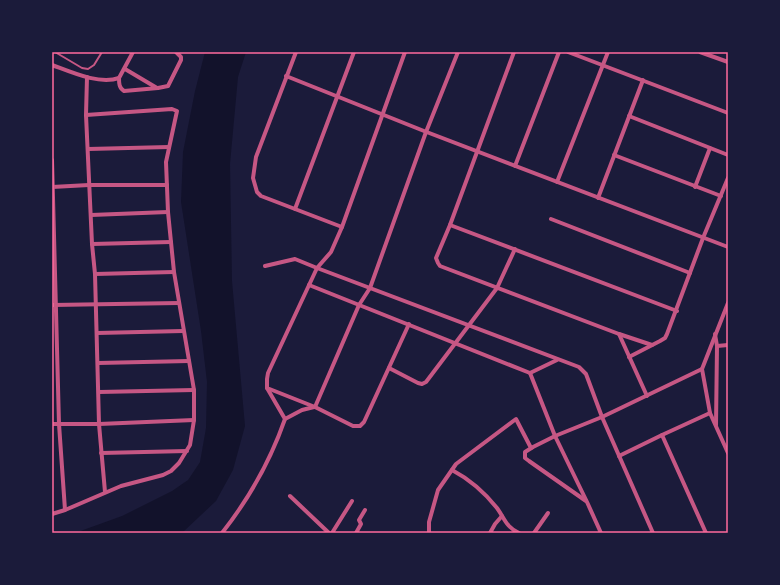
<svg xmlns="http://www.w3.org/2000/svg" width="780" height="585" viewBox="0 0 780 585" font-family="'Golos Text',sans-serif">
  <rect width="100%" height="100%" fill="#1b1b3a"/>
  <polygon fill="#12122b" points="205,52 246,52 238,77 230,164 232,281 245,426 233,470 216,501 182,533 75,533 122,516 172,491 188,480 200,462 206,428 207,382 201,331 181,202 183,152 195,91"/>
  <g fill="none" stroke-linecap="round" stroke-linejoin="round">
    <polyline stroke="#c65784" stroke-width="2" points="55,52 82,68 88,69 94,65 102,52"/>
    <g stroke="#c65784" stroke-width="4">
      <polyline points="296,52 256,157 253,178 257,192 261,196 342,227"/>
      <polyline points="405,52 342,227 331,252 317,268 268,373 267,379 267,388 315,407 353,426 360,426 364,422 409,324"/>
      <polyline points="514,52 450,225 436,258 438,263 440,266 619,334 652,345"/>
      <polyline points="568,52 728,113"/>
      <polyline points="700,52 728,62"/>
      <path d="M52,65C71,72 99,85 119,78L133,52"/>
      <polyline points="125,69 157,88"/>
      <polyline points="286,76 424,131 728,247"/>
      <polyline points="87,77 86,115 92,244 95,274 99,424 105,492"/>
      <path d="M119,78C119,83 119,88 124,91L158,88L168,86L181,60V57L176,52"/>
      <polyline points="629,116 728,155"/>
      <polyline points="88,149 169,147"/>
      <polyline points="614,155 721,196"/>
      <polyline points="52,160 59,424 65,510"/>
      <polyline points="515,166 559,52"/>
      <polyline points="557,182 608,52"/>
      <polyline points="52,187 89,185 167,185"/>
      <polyline points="695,187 710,148"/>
      <polyline points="598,198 643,80"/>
      <polyline points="295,209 354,52"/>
      <polyline points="91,215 168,212"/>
      <polyline points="551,219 690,273"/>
      <polyline points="450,225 677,311"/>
      <polyline points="92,244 171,242"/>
      <polyline points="265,266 295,259 317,268 579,367 586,374 602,417 653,533"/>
      <polyline points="95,274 174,272"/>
      <polyline points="309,285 530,373 555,436 587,502 601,533"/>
      <polyline points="728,303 702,369 710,413 728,453"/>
      <polyline points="52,305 179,303"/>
      <polyline points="97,333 183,331"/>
      <polyline points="619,334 647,396"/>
      <polyline points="715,334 717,346 716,425"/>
      <polyline points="717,346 728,345"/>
      <polyline points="629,357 660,341 665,338 667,334 703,238 728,178"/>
      <polyline points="98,363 189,361"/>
      <polyline points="389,368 418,383 422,384 426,382 497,288 515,249"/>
      <polyline points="530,373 557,360"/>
      <polyline points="267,388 285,419"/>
      <polyline points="99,392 194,390"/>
      <polyline points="315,407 359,305 370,288 426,132 458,52"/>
      <polyline points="52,424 99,424 194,420"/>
      <polyline points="662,435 706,533"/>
      <polyline points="101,453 187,451"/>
      <polyline points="619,456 662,435 710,413"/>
      <path d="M452,470C469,479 485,493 497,508C505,519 506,527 519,533"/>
      <polyline points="290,496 329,533"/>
      <polyline points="586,501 529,461 525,458 525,452 533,447 555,436 602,417 702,369"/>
      <polyline points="52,514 65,510 121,486 163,475 171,471 179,463 190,445 194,420 194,390 174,272 168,212 166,162 177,111 172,109 86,115"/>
      <path d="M222,533C248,500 271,459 285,419L302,410L314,407"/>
      <polyline points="332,533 352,501"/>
      <polyline points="356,533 361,524 359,520 365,510"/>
      <polyline points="429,533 429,522 438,490 456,464 516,419 531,448"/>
      <polyline points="490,533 495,524 502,516"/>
      <polyline points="534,533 548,513"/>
    </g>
  </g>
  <rect width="780" height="585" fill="none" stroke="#1b1b3a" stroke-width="106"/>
  <rect x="53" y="53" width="674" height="479" fill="none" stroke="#ff6b9d" stroke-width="1.5"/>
</svg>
